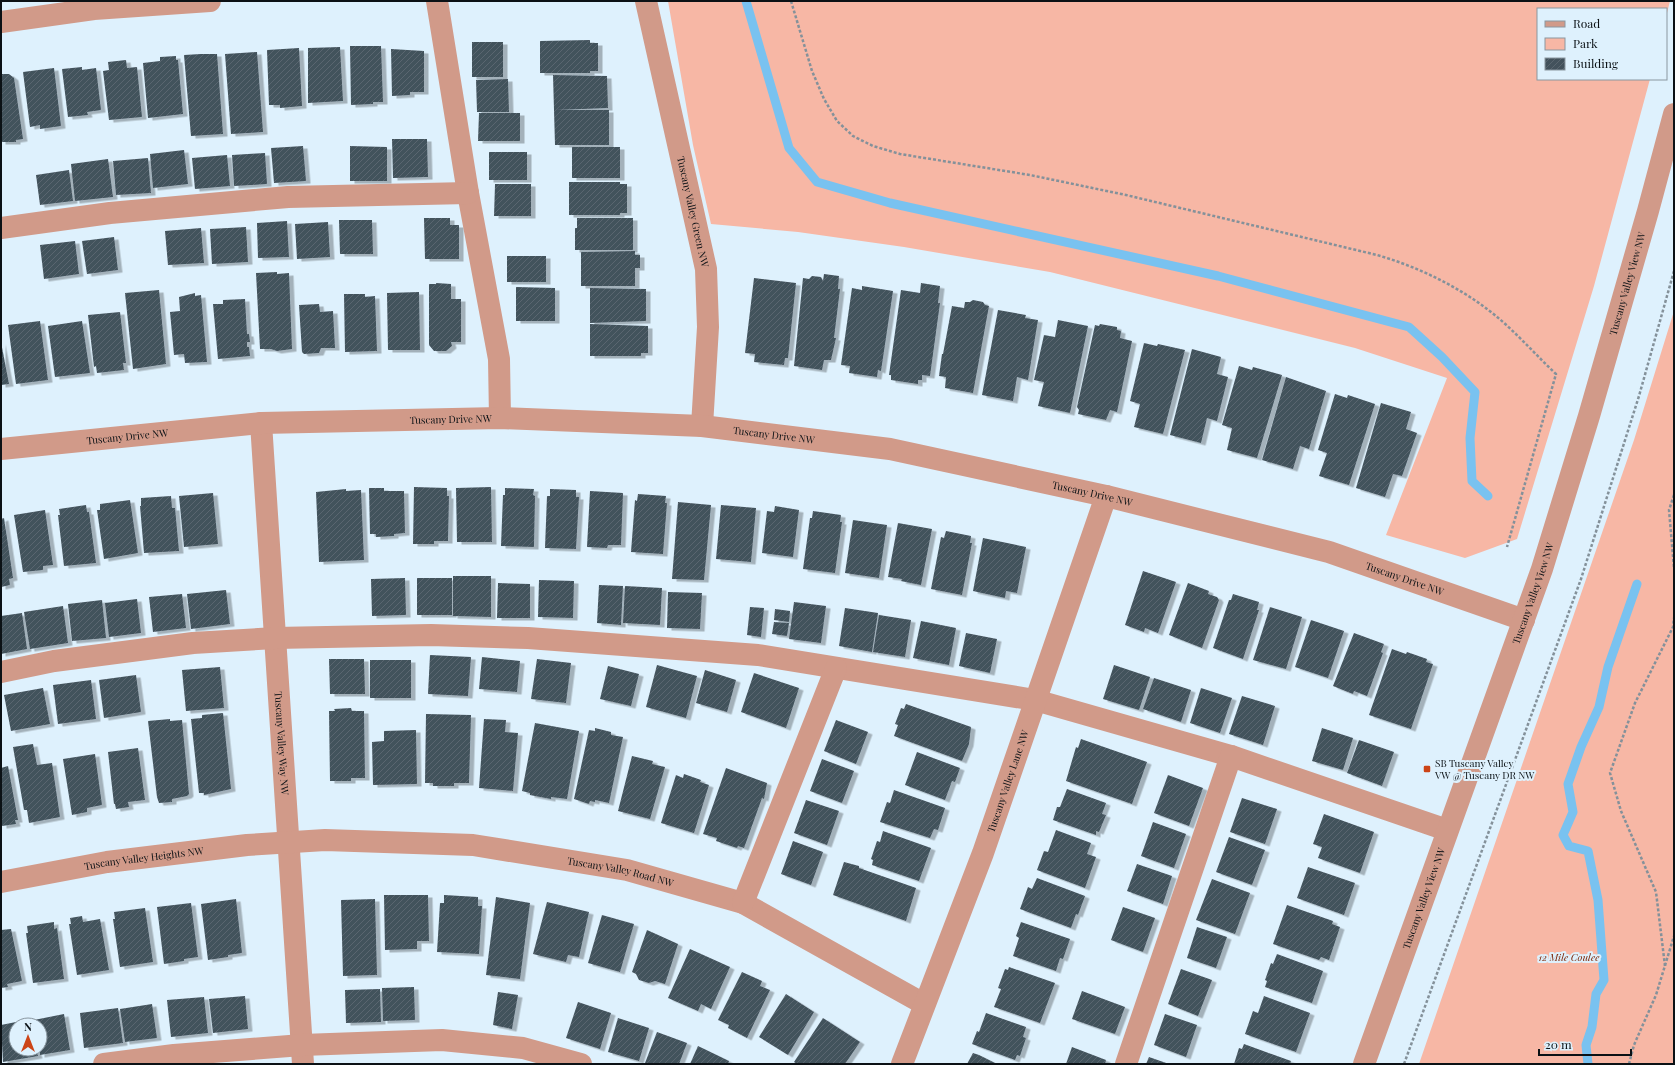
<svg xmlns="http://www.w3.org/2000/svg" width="1675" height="1065" viewBox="0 0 1675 1065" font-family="'Playfair Display',serif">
  <defs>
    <pattern id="building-hatch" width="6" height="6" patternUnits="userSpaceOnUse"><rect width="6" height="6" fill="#43525c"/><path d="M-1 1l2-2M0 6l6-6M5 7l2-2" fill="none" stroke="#5a666f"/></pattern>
    <filter id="shadow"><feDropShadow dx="4.5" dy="2.5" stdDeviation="0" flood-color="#0004"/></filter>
  </defs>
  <rect width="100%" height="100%" fill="#def1fd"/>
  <g fill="#f7b7a5">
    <polygon points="668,1 1670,1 1666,17 1666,9 1538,9 1538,79 1650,79 1594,286 1517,539 1465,558 1386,535 1447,378 1355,348 1050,272 904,247 798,232 711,224 693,145"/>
    <polygon points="1674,311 1674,1064 1419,1064 1634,440"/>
  </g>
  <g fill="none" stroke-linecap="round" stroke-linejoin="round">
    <g stroke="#79c2f0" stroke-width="9">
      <polyline points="746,1 789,148 817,182 890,203 1218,276 1409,327 1442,357 1475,392 1470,438 1472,481 1488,496"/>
      <polyline points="1588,1064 1586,1045 1592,1027 1596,994 1604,980 1598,900 1588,851 1569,846 1563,835 1573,812 1568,784 1581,747 1599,707 1608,667 1637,584"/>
    </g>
  </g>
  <g fill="url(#building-hatch)" filter="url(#shadow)">
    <polygon points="590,40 590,43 598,43 598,71 590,71 590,73 540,73 540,41"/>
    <rect x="472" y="42" width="31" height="35"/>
    <polygon points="350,46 381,46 383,102 373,102 373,104 351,105"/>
    <polygon points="340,47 343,101 308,103 308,48"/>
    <polygon points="299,48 302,106 280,108 280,105 269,105 267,50"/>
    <polygon points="391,49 424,51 424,92 410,92 410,95 392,96"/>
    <polygon points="257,52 263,132 231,134 225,54"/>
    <polygon points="201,54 217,54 223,134 191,136 184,55"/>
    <polygon points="176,56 176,60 178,60 183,114 148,118 143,63 160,61 160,57"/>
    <polygon points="126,60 127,68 137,67 142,117 109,120 103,71 109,70 108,62"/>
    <polygon points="82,67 82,70 96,68 101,110 87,112 88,115 68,117 62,69"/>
    <polygon points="54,68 61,126 40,129 40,125 30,127 23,72"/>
    <polygon points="1,74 9,74 14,78 23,139 16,140 16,142 1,142"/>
    <polygon points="553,75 607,76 608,108 557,110 609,110 609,145 555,145"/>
    <polygon points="508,79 509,112 477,112 476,80"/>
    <polygon points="479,113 520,113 520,141 478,141"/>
    <polygon points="392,139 427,139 428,177 393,178"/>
    <polygon points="303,146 306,181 274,183 271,148"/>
    <polygon points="350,146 387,147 387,181 350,181"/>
    <rect x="572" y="147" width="48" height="31"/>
    <polygon points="184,150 188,184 153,188 150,154"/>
    <rect x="489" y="152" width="38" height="28"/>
    <polygon points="265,153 267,184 234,186 232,155"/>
    <polygon points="227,155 230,186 195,189 192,158"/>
    <polygon points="148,158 151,193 116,195 113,161"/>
    <polygon points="108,159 113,197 75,201 71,164"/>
    <polygon points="69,170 73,201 40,205 36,175"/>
    <polygon points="569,182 620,182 620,184 627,184 627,213 620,213 620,215 569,215"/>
    <polygon points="495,184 531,184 531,216 494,216"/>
    <polygon points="424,218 450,218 450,225 459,225 459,259 425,259"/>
    <polygon points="577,218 633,218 633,250 575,250 575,228 577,228"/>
    <polygon points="339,220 372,220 373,254 340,254"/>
    <polygon points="287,221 289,257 258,258 257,223"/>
    <polygon points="328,222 330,257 297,259 295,224"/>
    <polygon points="246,227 248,262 212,264 210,229"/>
    <polygon points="201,228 204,263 168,265 165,231"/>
    <polygon points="114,237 118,270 87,274 82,241"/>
    <polygon points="75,241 79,274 44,279 40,245"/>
    <polygon points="635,251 635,255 640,255 640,268 635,268 635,286 581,286 581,252"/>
    <rect x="507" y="256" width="39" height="26"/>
    <polygon points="277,272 277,274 289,273 292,349 277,351 271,349 260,349 256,273"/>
    <polygon points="824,274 839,276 838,289 840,289 834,338 836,338 831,360 824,360 822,370 794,366 803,278 809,279 812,276 821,277 823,281"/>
    <polygon points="754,278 796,283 788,358 785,358 784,365 754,362 755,354 745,353"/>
    <polygon points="436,283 451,284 451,299 461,299 461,342 451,342 452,346 446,351 434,351 429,345 429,284 436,284"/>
    <polygon points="921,283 940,286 938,303 940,303 930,376 922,375 922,380 918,380 918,384 891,380 891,375 889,375 901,290 920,293"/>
    <polygon points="862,286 893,291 881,371 878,370 877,377 849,373 850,366 841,365 852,288 862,290"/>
    <polygon points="516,287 555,288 555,321 516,321"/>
    <polygon points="590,288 646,289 646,321 590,323"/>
    <polygon points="159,290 166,364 133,369 125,293"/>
    <polygon points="419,292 420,350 388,350 387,293"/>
    <polygon points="195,293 195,296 201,295 207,362 185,363 184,354 174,355 170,312 180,311 179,297"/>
    <polygon points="344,294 365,294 365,297 375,296 377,351 345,352"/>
    <polygon points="245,299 247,334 249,334 250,342 247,342 247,347 249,347 250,356 218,359 213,304 223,304 223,300"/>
    <polygon points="973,300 983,302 985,305 989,306 973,393 945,388 946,377 939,376 942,354 943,354 952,306 964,308 965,302 970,302"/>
    <polygon points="319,304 320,312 333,311 335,348 321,348 319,353 304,354 302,352 299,305"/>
    <polygon points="998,310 1026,315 1025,318 1038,320 1028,380 1017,377 1013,401 982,395"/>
    <polygon points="120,312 126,363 123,363 124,370 97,373 96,366 94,367 88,315"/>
    <polygon points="1058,320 1088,326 1070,413 1038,406 1044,382 1034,380 1044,335 1055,337"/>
    <polygon points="40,321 48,380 16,384 8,325"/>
    <polygon points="82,321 90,373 55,377 48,326"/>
    <polygon points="590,324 648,326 648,353 641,353 641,356 590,356"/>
    <polygon points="1100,324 1117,327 1117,330 1121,331 1120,338 1132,341 1117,412 1110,410 1106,420 1078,414 1079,410 1077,407 1095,325 1099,326"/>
    <polygon points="1,342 9,384 1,385"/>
    <polygon points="1144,343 1157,346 1158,344 1185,350 1163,434 1134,427 1140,404 1130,401"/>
    <polygon points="1192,349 1221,357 1217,374 1228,377 1217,421 1207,418 1201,443 1170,435"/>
    <polygon points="1239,366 1252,370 1253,367 1282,375 1257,458 1227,450 1232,428 1222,425"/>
    <polygon points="1286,377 1326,391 1309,449 1300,446 1293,469 1262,460"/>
    <polygon points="1335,394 1347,398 1348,395 1375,404 1349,485 1319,476 1327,453 1318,450"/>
    <polygon points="1381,403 1411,412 1406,429 1417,433 1402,476 1393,474 1385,497 1356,488"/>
    <polygon points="414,487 447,488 447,496 449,496 448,541 434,541 434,544 413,544"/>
    <polygon points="491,487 492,542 457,542 456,488"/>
    <polygon points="369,488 384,488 384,491 404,491 405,533 394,534 394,536 376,537 376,534 370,534"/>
    <polygon points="505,488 534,489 533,495 535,496 534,547 501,546 503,495 505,495"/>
    <polygon points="346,489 346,491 361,490 364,560 319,562 316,492"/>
    <polygon points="550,489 576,490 576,497 579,497 576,549 545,548 547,496 550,496"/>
    <polygon points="590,491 623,493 621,545 608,545 607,548 587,547"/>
    <polygon points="213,493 218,544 184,547 179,496"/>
    <polygon points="638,494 666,496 665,503 667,503 663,554 631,552 635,500 637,501"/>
    <polygon points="171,496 172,508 175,508 179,551 144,553 140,506 141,506 141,498"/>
    <polygon points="130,500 138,553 104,559 97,510 100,510 100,504"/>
    <polygon points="678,502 711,505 704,580 672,579"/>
    <polygon points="86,505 87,512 89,512 96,563 64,566 58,515 60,515 59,509"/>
    <polygon points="721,505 756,508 751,562 716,559"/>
    <polygon points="775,506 799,510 793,557 762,553 767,511 774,512"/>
    <polygon points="45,510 53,565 43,566 43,570 23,572 14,515"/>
    <polygon points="813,511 841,515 840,522 842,522 835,573 803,569 810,518 812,518"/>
    <polygon points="4,518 13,578 9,579 10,585 1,587 1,519"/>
    <polygon points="853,520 887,525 879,578 845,573"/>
    <polygon points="898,523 932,529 921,585 901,581 902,579 888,577"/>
    <polygon points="946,531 971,536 970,543 972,543 962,595 931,589 941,537 944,538"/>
    <polygon points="983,538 1026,547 1017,593 1006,591 1005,598 973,591"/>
    <polygon points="1143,571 1176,582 1158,633 1145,628 1144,632 1125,625"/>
    <polygon points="453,576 491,576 491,617 453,616"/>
    <polygon points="405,578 406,615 372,616 371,579"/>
    <rect x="417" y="578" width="35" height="37"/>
    <polygon points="539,580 574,581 573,618 538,617"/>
    <polygon points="498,583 530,584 530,618 497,618"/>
    <polygon points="1188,583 1209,591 1208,594 1217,597 1219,600 1202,648 1169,635"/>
    <polygon points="599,585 623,586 621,625 597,623"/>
    <polygon points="625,586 662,588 660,625 623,623"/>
    <polygon points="226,590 230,624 191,629 187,594"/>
    <polygon points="668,592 702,593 700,629 667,628"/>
    <polygon points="182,594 186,628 153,632 149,597"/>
    <polygon points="1233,594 1259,602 1257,610 1259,610 1243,659 1213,648 1229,600 1231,600"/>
    <polygon points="137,599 141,633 109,637 105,603"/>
    <polygon points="102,600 106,638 72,641 68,604"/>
    <polygon points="794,602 826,606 821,643 789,639"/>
    <polygon points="63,606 68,643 30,649 24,612"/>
    <polygon points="750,607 764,608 761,637 747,635"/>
    <polygon points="1270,607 1302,617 1286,669 1253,660"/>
    <polygon points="845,608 878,613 872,652 839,646"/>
    <polygon points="775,609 790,611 789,622 774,620"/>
    <polygon points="22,613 27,649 1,654 1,616"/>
    <polygon points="879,615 911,620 905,657 873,652"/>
    <polygon points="1311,620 1344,631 1328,678 1295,667"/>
    <polygon points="921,621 956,628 949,665 913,658"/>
    <polygon points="774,622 789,623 787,636 772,634"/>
    <polygon points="966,633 997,639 990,673 959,666"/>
    <polygon points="1354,633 1384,644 1381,652 1383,653 1367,696 1354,691 1353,694 1333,686"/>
    <polygon points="1392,649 1406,654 1407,652 1427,659 1426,662 1433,664 1411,729 1369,715"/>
    <polygon points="430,655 471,657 468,696 428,694"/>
    <polygon points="482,657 520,661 517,692 479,689"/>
    <polygon points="329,659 364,659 365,694 330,694"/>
    <polygon points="537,659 571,663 566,703 531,699"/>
    <rect x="370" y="660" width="41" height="38"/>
    <polygon points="657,665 697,676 686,718 646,707"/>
    <polygon points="1114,665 1150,677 1139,710 1103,699"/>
    <polygon points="608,666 639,674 631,706 600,699"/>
    <polygon points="220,667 224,708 186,711 182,670"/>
    <polygon points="705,670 736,680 727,712 696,703"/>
    <polygon points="754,673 799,688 786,728 741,712"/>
    <polygon points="136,675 141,712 104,718 99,680"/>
    <polygon points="1154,678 1191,690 1181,722 1143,709"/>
    <polygon points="91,680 96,719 58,724 53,685"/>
    <polygon points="43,688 50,724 11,731 4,695"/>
    <polygon points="1201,688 1232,698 1220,733 1190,723"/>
    <polygon points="1242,696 1275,706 1263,745 1229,734"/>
    <polygon points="906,704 971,727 969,744 962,761 894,736 898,725 895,724 901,708 904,709"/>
    <polygon points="351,708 352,711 364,711 365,778 351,778 351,781 330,781 329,711 335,711 334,709"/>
    <polygon points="223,713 231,789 204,795 204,793 199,793 191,719 202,718 202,715"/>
    <polygon points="426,714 471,715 469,783 454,783 454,786 433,786 433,783 425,783"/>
    <polygon points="170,719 170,721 182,720 189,794 187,796 172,799 172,802 159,803 157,797 148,721"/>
    <polygon points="484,719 506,720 505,732 518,733 513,791 479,788"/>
    <polygon points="836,720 868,732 856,764 824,751"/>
    <polygon points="535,723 579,731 567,799 551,797 551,799 530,795 530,793 522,791"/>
    <polygon points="595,728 611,732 611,735 623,737 609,803 595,800 595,802 590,801 589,804 574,799 589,730 595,731"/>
    <polygon points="1322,728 1353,738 1343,770 1312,761"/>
    <polygon points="416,730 417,784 373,785 372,742 384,741 384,731"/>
    <polygon points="1081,739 1147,762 1132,804 1066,781 1076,747 1078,748"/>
    <polygon points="1359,740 1394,752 1382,786 1347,773"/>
    <polygon points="33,744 37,765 52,763 60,817 29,823 27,810 24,810 13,747"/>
    <polygon points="138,748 145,800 128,802 129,807 116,809 115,804 114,804 108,752"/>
    <polygon points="917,752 960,768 955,782 952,781 945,800 905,785"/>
    <polygon points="95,754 102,805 87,808 87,812 72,815 63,759"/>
    <polygon points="632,756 653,761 652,764 665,767 650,819 618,811"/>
    <polygon points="822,759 854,771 842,803 810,791"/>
    <polygon points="8,766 18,820 15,820 16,824 2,826 1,768"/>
    <polygon points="726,768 767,783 764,799 762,798 744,848 738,846 737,848 716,841 717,838 703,834"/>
    <polygon points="684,774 701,780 700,782 709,785 694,833 661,823 676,775 683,778"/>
    <polygon points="1168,775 1203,788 1189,826 1154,813"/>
    <polygon points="1067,789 1106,803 1102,814 1106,815 1099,832 1096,831 1096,835 1053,820 1057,807 1060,807"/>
    <polygon points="894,790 945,808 938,830 934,829 930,838 880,822 887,802 890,803"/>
    <polygon points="1242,798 1277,809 1265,844 1230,832"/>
    <polygon points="806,800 839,811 827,845 794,833"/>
    <polygon points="1324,814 1374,832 1360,873 1318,858 1322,847 1313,844"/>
    <polygon points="1153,822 1186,834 1174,868 1141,856"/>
    <polygon points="1056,830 1091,843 1087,854 1096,857 1085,888 1037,870 1044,851 1048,852"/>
    <polygon points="883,831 931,848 919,881 872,865 873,860 871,859 877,841 880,842"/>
    <polygon points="1229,837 1265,850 1252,885 1216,872"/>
    <polygon points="793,841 823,852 811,885 781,874"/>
    <polygon points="844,862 859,866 859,868 916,888 906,921 833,895"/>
    <polygon points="1137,864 1172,876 1163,904 1127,891"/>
    <polygon points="1308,867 1355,883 1344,915 1297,898"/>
    <polygon points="1037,878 1085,896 1078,915 1076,914 1071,928 1020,909 1028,887 1032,889"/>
    <polygon points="1212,879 1250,893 1235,934 1196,920"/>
    <polygon points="384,895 428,895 429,941 417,941 417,949 385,950"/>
    <polygon points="444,895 478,897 478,906 482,906 479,954 437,952 440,903 444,903"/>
    <polygon points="496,897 530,903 520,979 486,975"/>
    <polygon points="236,899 242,953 228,955 228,957 208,960 201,904"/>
    <polygon points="375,899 377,975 343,976 341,900"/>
    <polygon points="547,902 589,912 579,957 568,955 566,962 533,954"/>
    <polygon points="191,903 198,957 184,959 184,961 164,964 157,907"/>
    <polygon points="1287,905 1333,921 1332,924 1340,927 1329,960 1321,957 1319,960 1273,944"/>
    <polygon points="1123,907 1155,918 1143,952 1111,940"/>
    <polygon points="145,908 153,962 120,967 113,919 115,919 114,912"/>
    <polygon points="602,915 634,924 620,972 588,963"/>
    <polygon points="82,916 83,922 100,919 109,970 77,975 69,924 71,924 70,918"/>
    <polygon points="54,922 54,929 57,928 64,979 33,983 26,933 28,933 27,926"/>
    <polygon points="1021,922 1070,939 1063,959 1060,958 1056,971 1013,956 1019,938 1016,936"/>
    <polygon points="1197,927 1227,937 1216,968 1187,958"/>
    <polygon points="11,929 22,981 7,984 8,987 1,988 1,930"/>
    <polygon points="647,930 678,944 665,984 655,981 649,983 639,980 636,974 632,972"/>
    <polygon points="690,949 730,967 711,1009 701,1004 698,1011 668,998"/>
    <polygon points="1277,954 1323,971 1312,1003 1265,987 1267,981 1265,980 1271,963 1273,964"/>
    <polygon points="1009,967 1055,983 1040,1023 994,1007 1001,989 998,988 1005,969 1008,970"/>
    <polygon points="1181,969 1212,980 1198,1016 1168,1004"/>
    <polygon points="742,972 762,981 760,986 770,990 747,1038 728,1028 729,1025 718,1020"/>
    <polygon points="414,987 415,1020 383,1021 382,988"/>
    <polygon points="380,989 381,1022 346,1023 345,990"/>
    <polygon points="1082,991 1125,1007 1115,1034 1072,1019"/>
    <polygon points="498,992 518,995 512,1029 493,1025"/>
    <polygon points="786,994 814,1012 788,1055 759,1037"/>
    <polygon points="245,996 248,1029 213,1033 209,999"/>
    <polygon points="1264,996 1310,1013 1296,1052 1245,1034 1253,1011 1258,1013"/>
    <polygon points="204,997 208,1033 171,1037 167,1000"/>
    <polygon points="578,1002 611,1013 600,1049 566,1038"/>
    <polygon points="152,1004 157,1038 125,1042 120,1009"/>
    <polygon points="118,1008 123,1043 84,1048 80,1013"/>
    <polygon points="986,1013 1026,1027 1023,1037 1026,1038 1020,1056 1017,1055 1015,1060 972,1044 977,1031 979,1032"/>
    <polygon points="64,1014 70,1050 40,1055 40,1025 35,1025 34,1020"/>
    <polygon points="1165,1014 1197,1025 1186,1057 1154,1045"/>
    <polygon points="618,1018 649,1028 639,1061 608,1052"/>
    <polygon points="823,1018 860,1042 845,1064 797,1064 794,1062"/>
    <polygon points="31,1019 32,1025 16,1025 16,1049 36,1049 38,1056 3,1062 1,1025"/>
    <polygon points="657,1032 687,1043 679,1064 645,1063"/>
    <polygon points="1244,1044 1291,1061 1290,1064 1234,1064 1239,1048 1242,1049"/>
    <polygon points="698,1046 729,1061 728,1064 690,1064"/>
    <polygon points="1072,1047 1106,1060 1105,1064 1066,1064"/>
    <polygon points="973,1053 979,1055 997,1064 967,1064"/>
    <polygon points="1149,1057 1169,1064 1146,1064"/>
  </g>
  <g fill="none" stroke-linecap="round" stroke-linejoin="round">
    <g stroke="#84919a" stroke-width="2.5" stroke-dasharray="3 2" stroke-linecap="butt">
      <path d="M791,1L812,71L824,99L837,121L853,136L873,146L900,154L1030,175L1126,195L1377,255C1422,268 1468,291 1503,322C1522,339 1538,357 1556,374L1507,547"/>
      <polyline points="1674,495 1669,510 1674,568"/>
      <polyline points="1665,966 1656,892 1621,811 1610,773 1635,703 1673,627 1674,618"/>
      <polyline points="1404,1064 1581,579 1639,396 1674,271"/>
      <polyline points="1629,1064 1634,1045 1656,995 1674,936"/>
    </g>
    <g stroke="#d19a89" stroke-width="22">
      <polyline points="437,1 468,193 499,359 500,418"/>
      <path id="s1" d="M646,1L706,269L708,327L702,426"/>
      <polyline points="1,22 94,9 210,1"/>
      <polyline points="1,228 110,213 288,197 468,193"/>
      <path id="s2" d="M261,423L303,1064"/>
      <path id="s3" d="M1,449L261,423L500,418L702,426L890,449L1106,496L1329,552L1524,620"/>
      <polyline points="1,672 54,661 193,643 275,638 431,635 528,638 758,655 1035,700 1231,756 1447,830"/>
      <path id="s4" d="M1,882L107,862L247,845L325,840L473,845L627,870L743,903L924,1004"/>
      <polyline points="743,903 836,668"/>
      <polyline points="104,1064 174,1055 302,1045 442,1040 523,1048 581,1064"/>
      <path id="s5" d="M902,1064L983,853L1106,496"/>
      <polyline points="1126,1064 1231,756"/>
      <path id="s6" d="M1364,1064L1542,569L1589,416L1648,211L1674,114"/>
    </g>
  </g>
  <rect fill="#cc4417" stroke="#def1fd" stroke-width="1.5" x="1423" y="765" width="8" height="8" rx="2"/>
  <g text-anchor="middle" stroke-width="4" stroke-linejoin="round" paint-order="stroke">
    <g font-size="10" fill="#0b1115" stroke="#def1fd">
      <text dy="4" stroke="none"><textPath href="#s1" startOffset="216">Tuscany Valley Green NW</textPath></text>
      <text dy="4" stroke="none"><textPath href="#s6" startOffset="824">Tuscany Valley View NW</textPath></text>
      <text dy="4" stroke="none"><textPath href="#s3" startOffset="451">Tuscany Drive NW</textPath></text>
      <text dy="4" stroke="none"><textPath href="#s3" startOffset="775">Tuscany Drive NW</textPath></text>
      <text dy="4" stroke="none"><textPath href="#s3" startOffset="127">Tuscany Drive NW</textPath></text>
      <text dy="4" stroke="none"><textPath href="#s3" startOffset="1099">Tuscany Drive NW</textPath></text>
      <text dy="4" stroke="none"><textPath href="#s3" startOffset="1423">Tuscany Drive NW</textPath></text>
      <text dy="4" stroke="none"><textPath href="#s6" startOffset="500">Tuscany Valley View NW</textPath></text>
      <text dy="4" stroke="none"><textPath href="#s2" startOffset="321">Tuscany Valley Way NW</textPath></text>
      <text dy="4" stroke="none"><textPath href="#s5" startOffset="302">Tuscany Valley Lane NW</textPath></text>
      <text dy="4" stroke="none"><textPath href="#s4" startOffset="145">Tuscany Valley Heights NW</textPath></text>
      <text dy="4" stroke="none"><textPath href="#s4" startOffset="625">Tuscany Valley Road NW</textPath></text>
      <text dy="4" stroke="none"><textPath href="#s6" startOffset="176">Tuscany Valley View NW</textPath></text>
    </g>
    <g font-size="10" fill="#0b1115" stroke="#def1fd" text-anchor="start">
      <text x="1435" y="767">SB Tuscany Valley<tspan x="1435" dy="12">VW @ Tuscany DR NW</tspan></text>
    </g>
    <g font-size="10" font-style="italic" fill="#7d2405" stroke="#def1fd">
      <text x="1569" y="961">12 Mile Coulee</text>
    </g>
  </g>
  <rect width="1675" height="1065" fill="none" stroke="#0b1115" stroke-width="4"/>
  <rect x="1537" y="8" width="130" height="72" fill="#def1fd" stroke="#8a97a0"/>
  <rect x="1545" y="21" width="20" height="6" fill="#d19a89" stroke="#8a97a0"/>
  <text x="1573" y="28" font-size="12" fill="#0b1115">Road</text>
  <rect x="1545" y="38" width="20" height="12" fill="#f7b7a5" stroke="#8a97a0"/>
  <text x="1573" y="48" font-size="12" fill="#0b1115">Park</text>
  <rect x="1545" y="58" width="20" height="12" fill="url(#building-hatch)" stroke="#8a97a0"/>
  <text x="1573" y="68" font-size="12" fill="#0b1115">Building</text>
  <g transform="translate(28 1037)"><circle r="19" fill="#def1fd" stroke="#8a97a0"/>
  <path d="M0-3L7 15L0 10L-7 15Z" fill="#cc4417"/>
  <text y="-6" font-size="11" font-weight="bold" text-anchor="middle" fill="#0b1115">N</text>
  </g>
  <path d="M1539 1049v6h92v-6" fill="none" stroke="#0b1115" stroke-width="2"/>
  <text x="1545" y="1049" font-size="12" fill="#0b1115" stroke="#def1fd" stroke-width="3" paint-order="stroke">20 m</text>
</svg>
